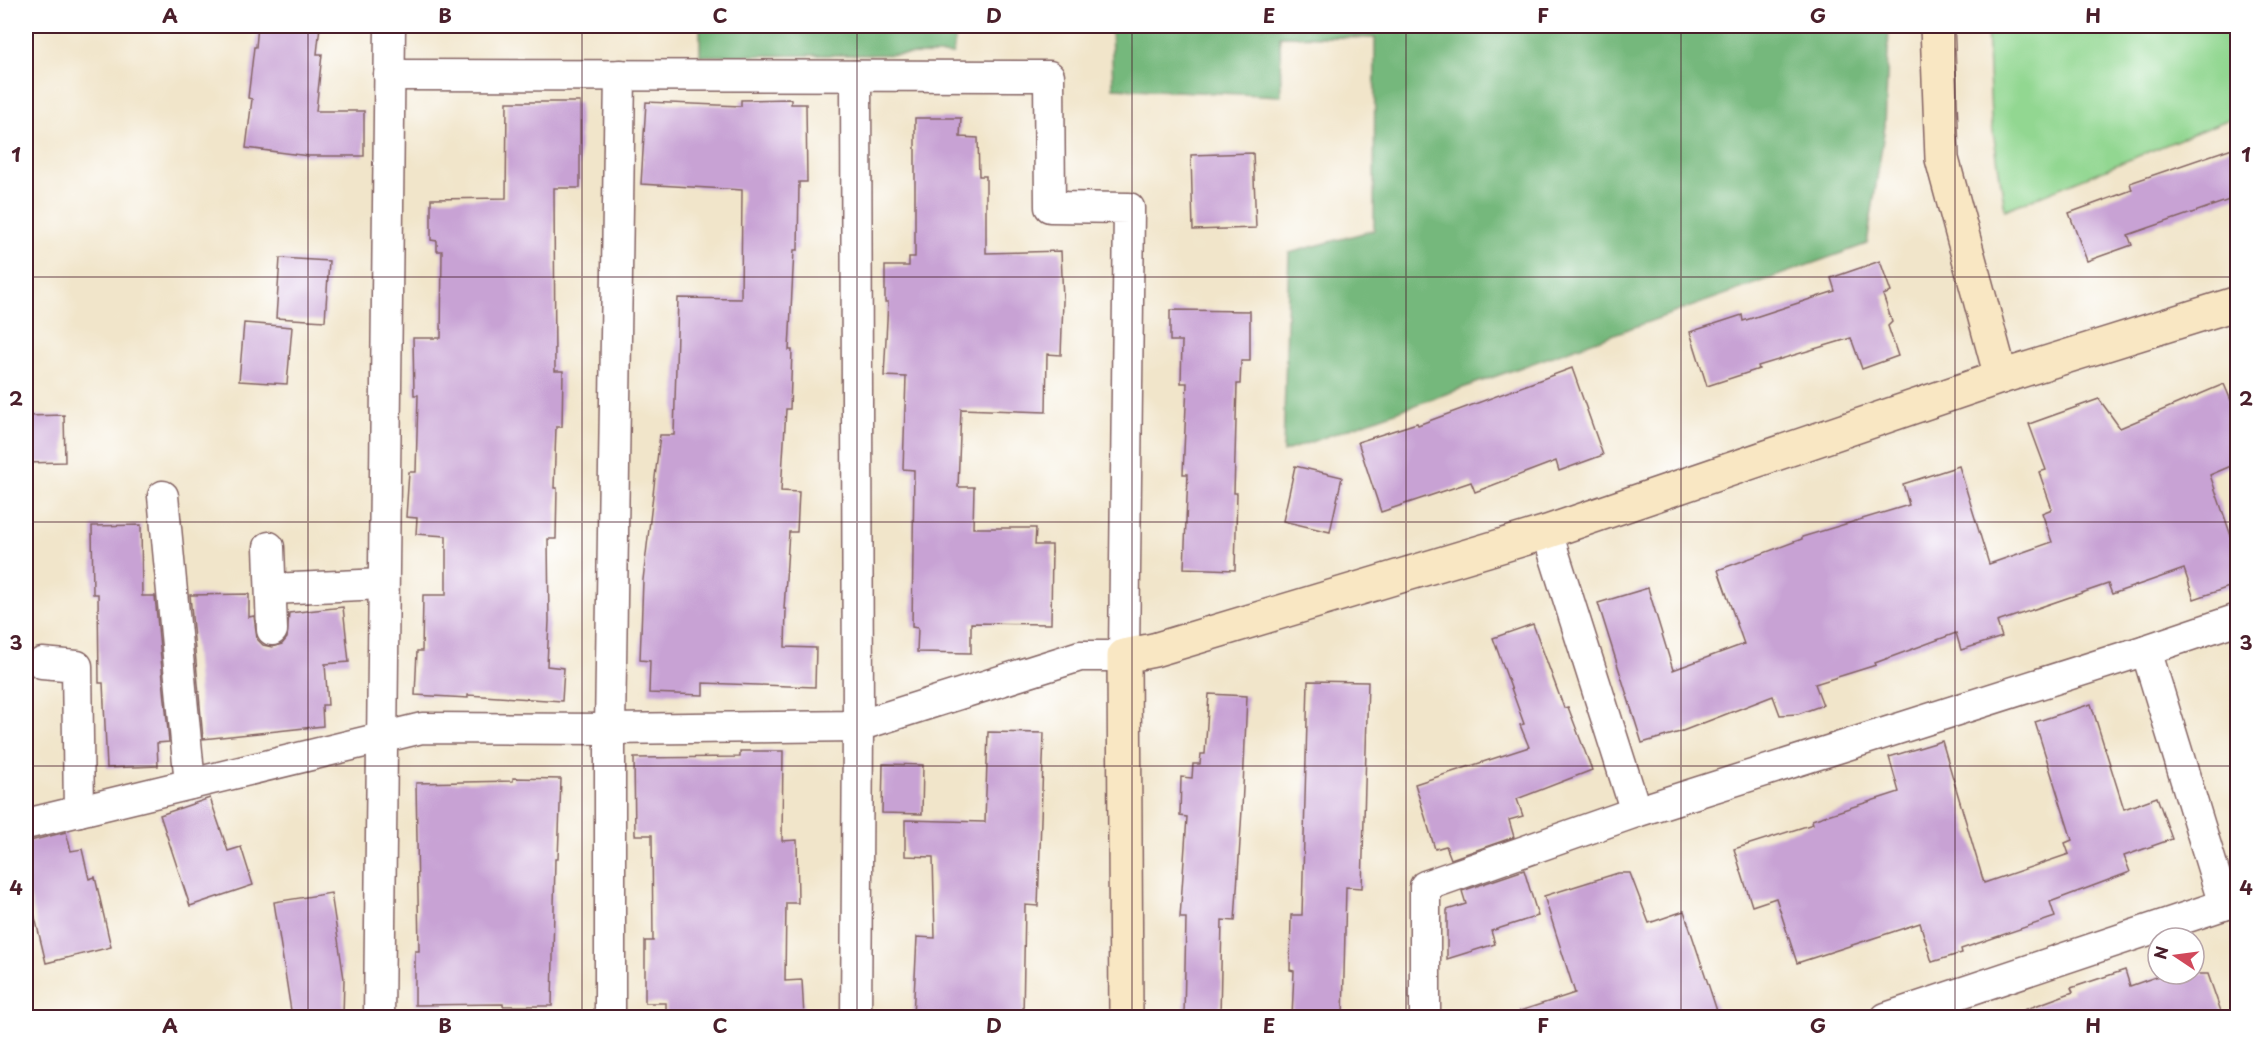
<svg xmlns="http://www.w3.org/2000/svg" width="2263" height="1043" viewBox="0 0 2263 1043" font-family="'Playpen Sans',sans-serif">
  <rect width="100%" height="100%" fill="#fff"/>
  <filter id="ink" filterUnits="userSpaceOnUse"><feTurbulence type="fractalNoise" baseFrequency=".0167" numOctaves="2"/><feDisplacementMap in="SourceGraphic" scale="12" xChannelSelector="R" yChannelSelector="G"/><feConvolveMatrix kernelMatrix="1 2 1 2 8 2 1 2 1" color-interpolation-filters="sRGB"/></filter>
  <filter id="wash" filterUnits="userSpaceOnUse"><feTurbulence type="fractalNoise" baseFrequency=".008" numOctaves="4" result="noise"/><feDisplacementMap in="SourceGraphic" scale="24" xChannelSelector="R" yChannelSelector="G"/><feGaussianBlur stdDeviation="1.35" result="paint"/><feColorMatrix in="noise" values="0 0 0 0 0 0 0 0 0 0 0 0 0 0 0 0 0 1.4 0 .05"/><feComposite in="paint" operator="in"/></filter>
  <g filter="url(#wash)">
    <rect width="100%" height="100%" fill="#f1e5ca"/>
    <polygon fill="#92d791" stroke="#6e7b5e" stroke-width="1.5" points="1987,26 2237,26 2237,116 2005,210 1991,118"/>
    <g fill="#75b87b" stroke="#606c53" stroke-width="1.5">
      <polygon points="700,26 957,26 953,54 700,56"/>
      <polygon points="1111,26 1889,26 1885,126 1867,244 1283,452 1289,253 1374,230 1375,38 1280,36 1281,96 1113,88"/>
    </g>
    <g id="blocks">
      <g fill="#c8a2d4">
        <polygon points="258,26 320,26 317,54 322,54 316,111 364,111 364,156 309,156 246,148 252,99 248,98 254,47 256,47"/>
        <polygon points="791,99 791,104 806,104 807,182 799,182 798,250 794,250 789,350 792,350 790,409 786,409 781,491 799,492 797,532 789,532 784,609 786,609 785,647 816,648 815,687 703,683 703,695 649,693 650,661 640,660 643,580 660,435 674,435 678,298 741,299 742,190 641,184 646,102 741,106 741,100"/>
        <polygon points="507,102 580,102 580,188 554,188 555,371 563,371 562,427 556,427 554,488 557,488 556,539 548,539 549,621 547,666 564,668 562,701 468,695 468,698 415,695 417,651 422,651 423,595 446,595 446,536 416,534 417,518 406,517 409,472 416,472 418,395 414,395 413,338 441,338 442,251 437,251 437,241 431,240 431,199 506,198"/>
        <polygon points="915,118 961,118 960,137 978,138 979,176 986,176 986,253 1061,251 1063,301 1061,355 1047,354 1046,412 961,409 958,487 974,487 973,528 1036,528 1035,545 1052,545 1051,624 971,623 971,653 917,652 918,628 912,627 914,470 903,469 906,377 884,376 888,302 885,302 885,266 909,266 909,257 915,257"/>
        <polygon points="2238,146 2238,197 2128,235 2132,245 2087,261 2069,213 2132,190 2130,183"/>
        <polygon points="1253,153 1256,228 1193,230 1191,155"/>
        <polygon points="280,258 329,261 325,321 276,318"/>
        <polygon points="1880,261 1891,292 1883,295 1892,322 1888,326 1898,356 1862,369 1851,338 1758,366 1759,369 1707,386 1690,332 1742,315 1743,321 1835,291 1831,278"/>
        <polygon points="1170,310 1250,311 1250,361 1241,361 1240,384 1237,384 1234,493 1237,493 1235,570 1184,568 1188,474 1183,474 1187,383 1181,383 1182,341 1170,341"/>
        <polygon points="244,323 292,327 287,384 239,381"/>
        <polygon points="1572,368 1603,455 1559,471 1556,461 1475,492 1471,482 1381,512 1358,442 1417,423 1418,425"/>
        <polygon points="2224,384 2238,417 2238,463 2210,475 2238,556 2238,584 2194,599 2184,569 2112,594 2108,584 1997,622 2002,637 1961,650 1956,633 1875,663 1876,665 1815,684 1823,705 1798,714 1780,715 1773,696 1680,732 1642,743 1598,603 1648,588 1673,670 1744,644 1718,570 1802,539 1802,537 1909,505 1903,484 1959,466 1989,564 2052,542 2042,513 2052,509 2039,472 2046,470 2029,424 2099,399 2120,428"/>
        <polygon points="64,415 65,462 26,463 26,416"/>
        <polygon points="1295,466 1342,477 1330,532 1283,521"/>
        <polygon points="141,525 142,596 155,596 169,742 157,743 158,766 107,768 103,683 99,683 98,594 93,594 92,526"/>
        <polygon points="249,594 249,617 254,616 257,639 263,645 272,647 282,644 287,638 289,613 343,607 349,662 325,664 328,705 322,705 323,726 203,739 190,595"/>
        <polygon points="1533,624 1564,708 1568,707 1592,770 1517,799 1523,816 1509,820 1514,837 1451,859 1446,846 1435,849 1415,784 1529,747 1520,725 1524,724 1493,638"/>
        <polygon points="1308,681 1368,682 1362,888 1346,887 1343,1017 1292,1017 1294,971 1290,970 1291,915 1302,915"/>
        <polygon points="1209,694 1247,696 1242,810 1235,921 1222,920 1220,1017 1184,1017 1186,918 1180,918 1187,817 1180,816 1181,777 1192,778 1193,764 1200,764 1201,754 1205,754"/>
        <polygon points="2091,704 2124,809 2157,797 2172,839 2124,856 2130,872 2050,902 2055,917 1961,949 1962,953 1932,962 1920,923 1797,963 1776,898 1752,906 1734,849 1813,824 1812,820 1899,792 1889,757 1942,741 1984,883 2069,854 2065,843 2072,840 2035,722"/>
        <polygon points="988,732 1044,733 1038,906 1025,905 1023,1017 913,1017 917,937 935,938 933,857 905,856 905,820 985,822"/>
        <polygon points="740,751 783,751 782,841 797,840 798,903 786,903 785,981 802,980 804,1017 743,1017 743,1013 666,1014 666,1003 645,1003 645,941 653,941 652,835 635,835 634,758 740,757"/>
        <polygon points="883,764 923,765 922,814 882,813"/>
        <polygon points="513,778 561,779 558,859 555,859 552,1006 503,1006 503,1004 415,1005 415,951 419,951 416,783 513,781"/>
        <polygon points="210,798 228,851 241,847 253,885 190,906 160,815"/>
        <polygon points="66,832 71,851 82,849 89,879 95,877 111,947 46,963 26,880 26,842"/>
        <polygon points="1524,870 1538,916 1491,931 1495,944 1447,959 1447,910 1466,904 1462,891"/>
        <polygon points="1618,873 1630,873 1649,923 1684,911 1719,1017 1521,1017 1520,1011 1575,993 1544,896"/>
        <polygon points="331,893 344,979 343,1017 292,1017 274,902"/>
        <polygon points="2125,970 2130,986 2164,974 2208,974 2223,1017 2013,1017 2013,1014 2073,992 2071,988"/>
      </g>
    </g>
  </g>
  <g filter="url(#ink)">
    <use href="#blocks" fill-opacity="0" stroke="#846463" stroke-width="1.5"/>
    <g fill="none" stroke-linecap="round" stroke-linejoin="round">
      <defs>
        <g id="street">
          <polyline points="163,496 190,784"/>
          <polyline points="1547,532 1636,812"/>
          <polyline points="269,547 272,630"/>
          <polyline points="271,589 383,584"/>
          <polyline points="2146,650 2224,905"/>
          <polyline points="42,663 77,666 79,811"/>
          <polyline points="26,824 422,728 610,729 858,726 1080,656 1124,656 1129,208 1050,207 1049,76 389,75"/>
          <polyline points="379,1018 390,26"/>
          <polyline points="610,1018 610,729 620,75"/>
          <polyline points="856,1018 858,726 856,76"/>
          <polyline points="1425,1018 1425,886 1636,812 2146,650 2238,619"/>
          <polyline points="1886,1018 2238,900"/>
        </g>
        <g id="secondary">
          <polyline points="1937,26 1942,159 2001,377"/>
          <polyline points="1126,1018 1124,656 1154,650 1547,532 2001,377 2238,303"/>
        </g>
      </defs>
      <use href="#street" stroke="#846463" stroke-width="33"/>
      <use href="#secondary" stroke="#846463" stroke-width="36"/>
      <polyline stroke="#846463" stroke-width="4" stroke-dasharray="4.5 4.5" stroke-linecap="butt" points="2234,937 2238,947"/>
      <use href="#street" stroke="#fff" stroke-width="30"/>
      <use href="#secondary" stroke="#f9e7c3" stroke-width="33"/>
    </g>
  </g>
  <path fill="none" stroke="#4a1f2b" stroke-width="1.5" stroke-opacity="0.55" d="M308,26V1018M582,26V1018M857,26V1018M1132,26V1018M1406,26V1018M1681,26V1018M1955,26V1018M26,277H2238M26,522H2238M26,766H2238"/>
  <rect width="2263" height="1043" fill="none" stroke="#fff" stroke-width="66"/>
  <g transform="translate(2176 956) rotate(283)"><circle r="28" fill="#ffffff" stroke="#b7a5aa" stroke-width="1.5"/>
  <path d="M0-4.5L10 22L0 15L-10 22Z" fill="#d1495b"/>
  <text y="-9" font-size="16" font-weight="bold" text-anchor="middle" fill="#4a1f2b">N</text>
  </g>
  <rect x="33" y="33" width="2197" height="977" fill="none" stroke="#4a1f2b" stroke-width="2"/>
  <g font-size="20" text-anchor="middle" font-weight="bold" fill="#4a1f2b">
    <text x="170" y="23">A</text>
    <text x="445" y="23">B</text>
    <text x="720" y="23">C</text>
    <text x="994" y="23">D</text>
    <text x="1269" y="23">E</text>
    <text x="1543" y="23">F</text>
    <text x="1818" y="23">G</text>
    <text x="2093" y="23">H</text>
    <text x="16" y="162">1</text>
    <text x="2246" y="162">1</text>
    <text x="16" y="406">2</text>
    <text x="2246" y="406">2</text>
    <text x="16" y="650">3</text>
    <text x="2246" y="650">3</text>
    <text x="16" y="895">4</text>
    <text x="2246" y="895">4</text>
    <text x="170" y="1033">A</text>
    <text x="445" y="1033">B</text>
    <text x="720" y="1033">C</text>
    <text x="994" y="1033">D</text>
    <text x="1269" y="1033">E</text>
    <text x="1543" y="1033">F</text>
    <text x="1818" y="1033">G</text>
    <text x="2093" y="1033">H</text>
  </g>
</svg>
